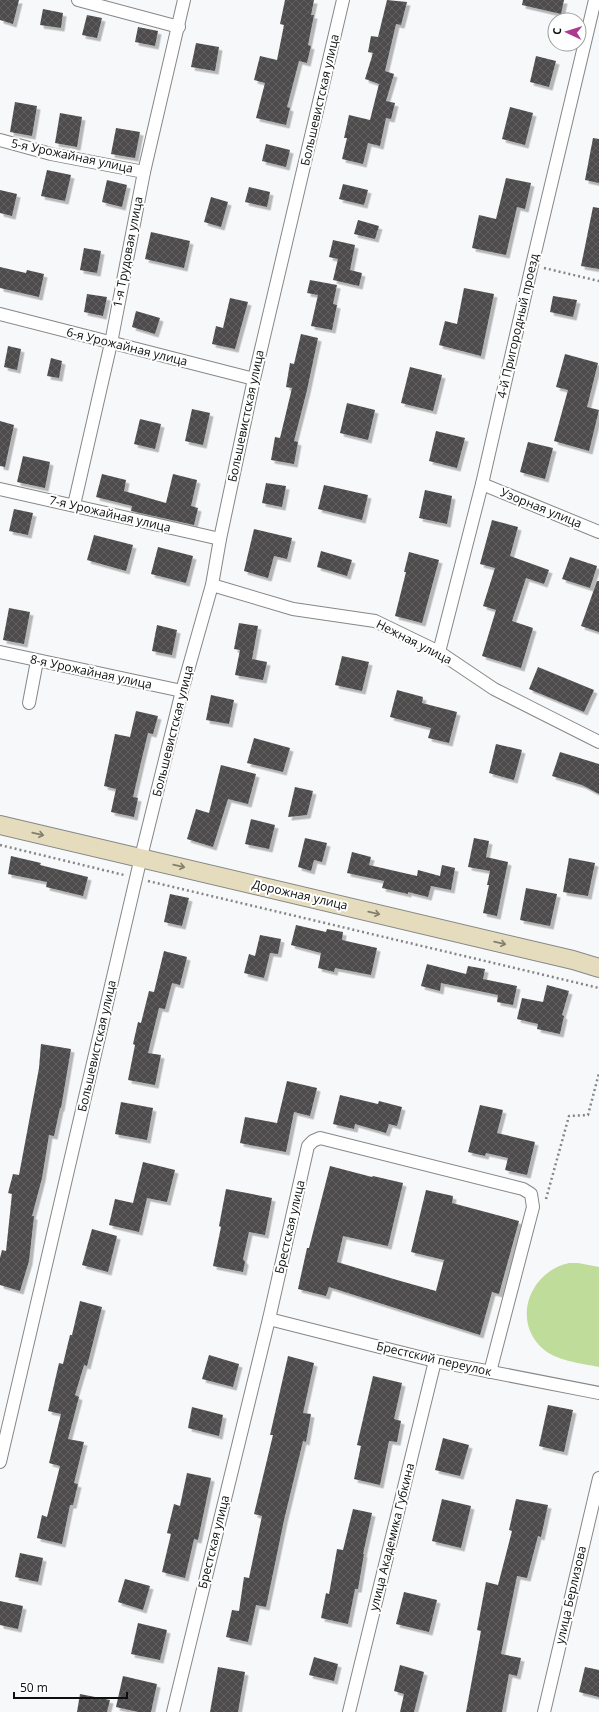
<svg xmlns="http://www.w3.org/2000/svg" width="599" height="1712" viewBox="0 0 599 1712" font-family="'Open Sans',sans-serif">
  <defs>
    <pattern id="building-cross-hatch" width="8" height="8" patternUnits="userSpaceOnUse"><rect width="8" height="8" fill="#4d4b4b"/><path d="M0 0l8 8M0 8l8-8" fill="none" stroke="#626161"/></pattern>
    <filter id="shadow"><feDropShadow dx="3.5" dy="3.5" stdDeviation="0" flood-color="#0004"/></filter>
  </defs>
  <rect width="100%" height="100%" fill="#f7f8f9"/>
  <path fill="#c0dc9a" d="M569,1263H578L599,1267V1367C580,1363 556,1361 542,1348C511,1319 531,1271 569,1263Z"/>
  <g fill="url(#building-cross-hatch)" filter="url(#shadow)">
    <polygon points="0,0 19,0 13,24 0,20"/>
    <polygon points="285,0 314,0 311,15 314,15 308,45 311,46 307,63 299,61 287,107 290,108 286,125 256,118 265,83 254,80 260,56 277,60 284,25 280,24"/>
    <polygon points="387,0 407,2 401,25 396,24 385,71 394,74 386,101 395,103 391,119 386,118 380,146 368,143 363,164 342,159 347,138 344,138 349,115 370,120 379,84 365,79 373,53 368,52 371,36 378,37"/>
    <polygon points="523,0 564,0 561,14 522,5"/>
    <polygon points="43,9 63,13 61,28 40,25"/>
    <polygon points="87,15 102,18 97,38 82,35"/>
    <polygon points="138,27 158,31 155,46 135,42"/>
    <polygon points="196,43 219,47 215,71 191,67"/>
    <polygon points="536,56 556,61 549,87 530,82"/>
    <polygon points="15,102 37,106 32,136 10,132"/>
    <polygon points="510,107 533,113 525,145 502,139"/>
    <polygon points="60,113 82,117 77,147 55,143"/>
    <polygon points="116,128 140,132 135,158 111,154"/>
    <polygon points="593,138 599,139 599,183 585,180"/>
    <polygon points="266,144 290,150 286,167 262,161"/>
    <polygon points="47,170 71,175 65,201 41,196"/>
    <polygon points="506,178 531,183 525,209 517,207 506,255 472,248 479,215 496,219"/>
    <polygon points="107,180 127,185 122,207 102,202"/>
    <polygon points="343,184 368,190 364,205 339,199"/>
    <polygon points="249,187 270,192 267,207 245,202"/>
    <polygon points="0,190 17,194 12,216 0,213"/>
    <polygon points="211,197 228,202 221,227 204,222"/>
    <polygon points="593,207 599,208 599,269 581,266"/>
    <polygon points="358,220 379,226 375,239 354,234"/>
    <polygon points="151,232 190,241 184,268 145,259"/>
    <polygon points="333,240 355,245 350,270 362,273 359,286 333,280 338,259 329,257"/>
    <polygon points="84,248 101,251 97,273 80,270"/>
    <polygon points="0,267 26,273 27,270 44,274 39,297 0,288"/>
    <polygon points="310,280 337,285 333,304 337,305 332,330 311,326 318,295 307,293"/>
    <polygon points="464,288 494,294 481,356 439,345 445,321 457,324"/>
    <polygon points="87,294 107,297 103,316 84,312"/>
    <polygon points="553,296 577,300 573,317 550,312"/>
    <polygon points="230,298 248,302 235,349 212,344 216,326 223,328"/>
    <polygon points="136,311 160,318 155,334 132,327"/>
    <polygon points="301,334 318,338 307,390 294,441 298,442 294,464 271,460 275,437 280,438 292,388 286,387 290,363 294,364"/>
    <polygon points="8,346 21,349 17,370 4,367"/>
    <polygon points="565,354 598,363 587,407 599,410 589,451 554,441 568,390 556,387"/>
    <polygon points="51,358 62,361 59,378 47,376"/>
    <polygon points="410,367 442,375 433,411 401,403"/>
    <polygon points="347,403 375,410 368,440 340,433"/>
    <polygon points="192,409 210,413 203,445 185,441"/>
    <polygon points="140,419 161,424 155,449 134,444"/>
    <polygon points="0,421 14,425 5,467 0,466"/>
    <polygon points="436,431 465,438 457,468 429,461"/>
    <polygon points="528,442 553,448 545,479 520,472"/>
    <polygon points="23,456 50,462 45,488 17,482"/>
    <polygon points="102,474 126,480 124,491 166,503 173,474 197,480 191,506 198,508 194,525 131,511 132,506 96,497"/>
    <polygon points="266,483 286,486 282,507 262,503"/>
    <polygon points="324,485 368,495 362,520 318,509"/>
    <polygon points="425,490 452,496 447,524 419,518"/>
    <polygon points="14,509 33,513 28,535 9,531"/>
    <polygon points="492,520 518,527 510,556 549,570 544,584 526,578 512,621 533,628 521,668 482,656 496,610 483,606 495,568 480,564"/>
    <polygon points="254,529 292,538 287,559 274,556 268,578 244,571"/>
    <polygon points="94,535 133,545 126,571 87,560"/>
    <polygon points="158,547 193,556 186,583 151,574"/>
    <polygon points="321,551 352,560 347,576 317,567"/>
    <polygon points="409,552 439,560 422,623 395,616 406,572 404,572"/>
    <polygon points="570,557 597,566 590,588 562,579"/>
    <polygon points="597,581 599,581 599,632 581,626"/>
    <polygon points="9,608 30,612 24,644 3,640"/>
    <polygon points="239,623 258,626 252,659 267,662 263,680 235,675 240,650 234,649"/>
    <polygon points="157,625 177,630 172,655 152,651"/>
    <polygon points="342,656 369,662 362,691 335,685"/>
    <polygon points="538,667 594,690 584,712 529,689"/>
    <polygon points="397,690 423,697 422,703 457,712 449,743 428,738 431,728 390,717"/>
    <polygon points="211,695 234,700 229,724 206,720"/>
    <polygon points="136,711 158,716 153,734 148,733 141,762 133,797 138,798 134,817 111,812 116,789 104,786 115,734 130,737"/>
    <polygon points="254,738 290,748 283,772 247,763"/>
    <polygon points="496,744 522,750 514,780 489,773"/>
    <polygon points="560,752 599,764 599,794 582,785 552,776"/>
    <polygon points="221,765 256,774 248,804 228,799 213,847 187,839 196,809 209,813"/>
    <polygon points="295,787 313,791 307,815 288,817"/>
    <polygon points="251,819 275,825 269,849 245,844"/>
    <polygon points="305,838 327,843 322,862 314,860 311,871 298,867"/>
    <polygon points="474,838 489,841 486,857 508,862 497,916 483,913 489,885 487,885 490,871 468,867"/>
    <polygon points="352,852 371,857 369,865 417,876 418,870 440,876 442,865 455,868 451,890 431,886 428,897 408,892 408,894 382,888 384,881 347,873"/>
    <polygon points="11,856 41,863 40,865 88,877 83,896 46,887 47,882 8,874"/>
    <polygon points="569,858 595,863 588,896 563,892"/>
    <polygon points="526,888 557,894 550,926 520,920"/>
    <polygon points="170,894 189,898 182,926 164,922"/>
    <polygon points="296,925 326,932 327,929 343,932 342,940 377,948 371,975 335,968 334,972 318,968 321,953 291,945"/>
    <polygon points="260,935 281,939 278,954 270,953 264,978 244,973 249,954 255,956"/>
    <polygon points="164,951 187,957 180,985 172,983 165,1009 159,1008 148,1053 161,1055 155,1085 128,1080 135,1045 133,1044 138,1022 141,1023 149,991 154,992"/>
    <polygon points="427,964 466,974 468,966 485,969 483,979 517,986 513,1005 497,1002 498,995 441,983 440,991 421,986"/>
    <polygon points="547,985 569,991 562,1015 564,1016 560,1034 537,1029 538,1024 517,1019 522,998 543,1002"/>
    <polygon points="41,1044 71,1049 61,1108 60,1108 54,1136 49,1135 42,1178 32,1216 34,1216 29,1261 20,1291 0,1285 0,1258 2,1250 6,1251 12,1194 8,1193 13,1174 19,1175 39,1068"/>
    <polygon points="287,1081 317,1088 310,1116 294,1112 286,1152 240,1143 245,1117 277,1123"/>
    <polygon points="340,1095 378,1104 379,1101 402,1107 397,1126 389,1124 386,1133 355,1124 354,1129 333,1124"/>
    <polygon points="121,1102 153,1108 147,1140 115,1134"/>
    <polygon points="480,1105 503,1110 497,1133 535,1142 527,1175 505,1170 508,1158 486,1153 485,1156 468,1152"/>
    <polygon points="143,1162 175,1170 167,1202 147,1198 139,1232 109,1225 115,1199 133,1203"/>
    <polygon points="330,1166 372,1177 373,1176 403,1183 388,1246 343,1236 337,1262 397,1280 436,1291 444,1260 411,1252 426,1190 453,1196 452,1203 519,1221 499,1294 492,1292 480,1335 329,1287 326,1296 298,1289 307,1248 309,1248"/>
    <polygon points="226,1189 272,1198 265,1235 249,1232 243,1259 245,1262 243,1272 213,1266 221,1227 219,1226"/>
    <polygon points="92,1229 117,1236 108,1272 82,1265"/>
    <polygon points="80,1301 102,1307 87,1366 84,1365 75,1395 79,1397 68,1439 84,1442 74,1483 78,1484 73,1505 70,1505 62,1544 37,1538 42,1515 47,1517 60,1466 49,1463 61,1414 48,1411 59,1363 63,1364 70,1335 72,1335"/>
    <polygon points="209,1355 239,1364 233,1387 202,1379"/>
    <polygon points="288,1356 314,1363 303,1413 311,1414 306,1442 303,1441 284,1520 266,1607 256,1605 248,1642 226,1637 232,1610 239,1611 244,1577 249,1578 262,1516 254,1514 273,1435 270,1435"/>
    <polygon points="373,1376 402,1383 394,1419 401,1421 397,1442 389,1441 380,1485 354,1479 361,1446 357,1445"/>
    <polygon points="548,1405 573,1410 564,1452 539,1446"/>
    <polygon points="192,1407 223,1415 219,1436 188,1428"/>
    <polygon points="443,1438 469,1445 460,1476 435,1470"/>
    <polygon points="187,1473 211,1478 198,1540 194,1539 185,1578 162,1572 171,1534 167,1533 174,1504 180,1506"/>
    <polygon points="442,1499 471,1506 461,1548 432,1541"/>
    <polygon points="516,1499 548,1505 541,1537 538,1536 527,1578 517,1576 501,1654 521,1658 517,1676 509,1674 502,1712 466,1712 481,1631 477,1630 486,1582 498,1585 512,1531 509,1530"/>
    <polygon points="353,1509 372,1513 363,1554 364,1554 358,1589 355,1589 348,1624 321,1618 326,1593 329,1594 337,1549 343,1550"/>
    <polygon points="20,1553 43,1558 38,1582 15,1577"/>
    <polygon points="125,1579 150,1586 143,1610 118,1602"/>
    <polygon points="404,1592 437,1600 429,1632 396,1624"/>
    <polygon points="0,1601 23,1606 18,1629 0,1625"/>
    <polygon points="138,1623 167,1630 160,1660 131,1654"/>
    <polygon points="314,1657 338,1664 334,1681 309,1675"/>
    <polygon points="400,1665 424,1672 414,1712 400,1712 404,1694 394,1691"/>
    <polygon points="218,1667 245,1672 238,1712 210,1712"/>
    <polygon points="585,1667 599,1670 599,1697 579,1692"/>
    <polygon points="123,1676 157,1684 151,1712 138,1712 116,1707"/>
    <polygon points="80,1694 110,1700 107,1712 77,1712"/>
  </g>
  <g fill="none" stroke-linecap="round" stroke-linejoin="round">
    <defs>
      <g id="street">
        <polyline points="78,0 179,27"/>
        <polyline points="0,140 51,154 144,172"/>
        <polyline points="0,314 254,379"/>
        <polyline points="482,484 599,532"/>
        <polyline points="0,489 220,539"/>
        <polyline points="74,505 111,343 144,172 184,0"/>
        <polyline points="212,585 293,609 375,621 439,652 494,689 599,742"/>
        <polyline points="0,652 182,691"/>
        <polyline points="439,652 482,484 532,265 595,0"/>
        <polyline points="29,703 37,661"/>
        <polyline points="269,1319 435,1361 599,1393"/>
        <polyline points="0,1462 141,857 182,691 212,585 220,539 254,379 343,0"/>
        <polyline points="173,1712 269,1319 308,1146 313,1141 320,1138 523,1189 531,1194 533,1207 490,1372"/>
        <polyline points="349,1712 435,1361"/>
        <polyline points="544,1712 599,1478"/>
      </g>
      <polyline id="secondary" points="0,825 573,960 599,968"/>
    </defs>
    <use href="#street" stroke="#868788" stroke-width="14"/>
    <use href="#secondary" stroke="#868788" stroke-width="20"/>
    <g stroke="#848585" stroke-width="2.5" stroke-dasharray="2 3" stroke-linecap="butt">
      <polyline points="544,268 599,281"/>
      <polyline points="0,845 124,875"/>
      <polyline points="148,881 599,988"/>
      <polyline points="546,1199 569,1116 588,1115 599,1073"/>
    </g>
    <use href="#street" stroke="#fff" stroke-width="12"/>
    <use href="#secondary" stroke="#e4dcbc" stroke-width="18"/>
  </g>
  <defs><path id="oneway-shaft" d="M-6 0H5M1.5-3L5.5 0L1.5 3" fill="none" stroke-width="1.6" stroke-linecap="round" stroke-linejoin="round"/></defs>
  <g stroke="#837f6e">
    <use href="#oneway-shaft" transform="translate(38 834) rotate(13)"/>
    <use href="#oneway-shaft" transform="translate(179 866) rotate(13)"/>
    <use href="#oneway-shaft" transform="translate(374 913) rotate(13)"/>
    <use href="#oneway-shaft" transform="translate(500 943) rotate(13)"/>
  </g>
  <g text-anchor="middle" stroke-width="4" stroke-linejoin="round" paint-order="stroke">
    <g font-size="12" fill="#0d0e0e" stroke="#fff">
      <text transform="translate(320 100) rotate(-77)" y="4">Большевистская улица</text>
      <text transform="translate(72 156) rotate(12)" y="4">5-я Урожайная улица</text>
      <text transform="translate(128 252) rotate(-79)" y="4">1-я Трудовая улица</text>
      <text transform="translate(518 326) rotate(-77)" y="4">4-й Пригородный проезд</text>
      <text transform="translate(127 347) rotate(14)" y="4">6-я Урожайная улица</text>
      <text transform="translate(246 416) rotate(-78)" y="4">Большевистская улица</text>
      <text transform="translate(541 508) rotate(22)" y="4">Узорная улица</text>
      <text transform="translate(110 514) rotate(13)" y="4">7-я Урожайная улица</text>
      <text transform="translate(414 642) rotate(27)" y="4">Нежная улица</text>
      <text transform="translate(91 672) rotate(12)" y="4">8-я Урожайная улица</text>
      <text transform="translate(173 731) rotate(-76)" y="4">Большевистская улица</text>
      <text transform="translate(300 895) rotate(13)" y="4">Дорожная улица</text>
      <text transform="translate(97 1046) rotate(-77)" y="4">Большевистская улица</text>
      <text transform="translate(290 1227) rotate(-77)" y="4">Брестская улица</text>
      <text transform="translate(434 1359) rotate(13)" y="4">Брестский переулок</text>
      <text transform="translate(392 1537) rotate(-76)" y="4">улица Академика Губкина</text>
      <text transform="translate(214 1542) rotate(-76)" y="4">Брестская улица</text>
      <text transform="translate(571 1595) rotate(-77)" y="4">улица Берлизова</text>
    </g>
  </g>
  <g transform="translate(567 32) rotate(274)"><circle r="19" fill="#ffffff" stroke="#9e9f9f"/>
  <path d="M0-3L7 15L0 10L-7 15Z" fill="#ae3991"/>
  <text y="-6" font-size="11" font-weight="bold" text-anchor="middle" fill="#0d0e0e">С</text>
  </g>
  <path d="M14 1692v6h113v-6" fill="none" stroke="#0d0e0e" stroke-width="2"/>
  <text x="20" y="1692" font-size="12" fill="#0d0e0e" stroke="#ffffff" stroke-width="3" paint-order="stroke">50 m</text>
</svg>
